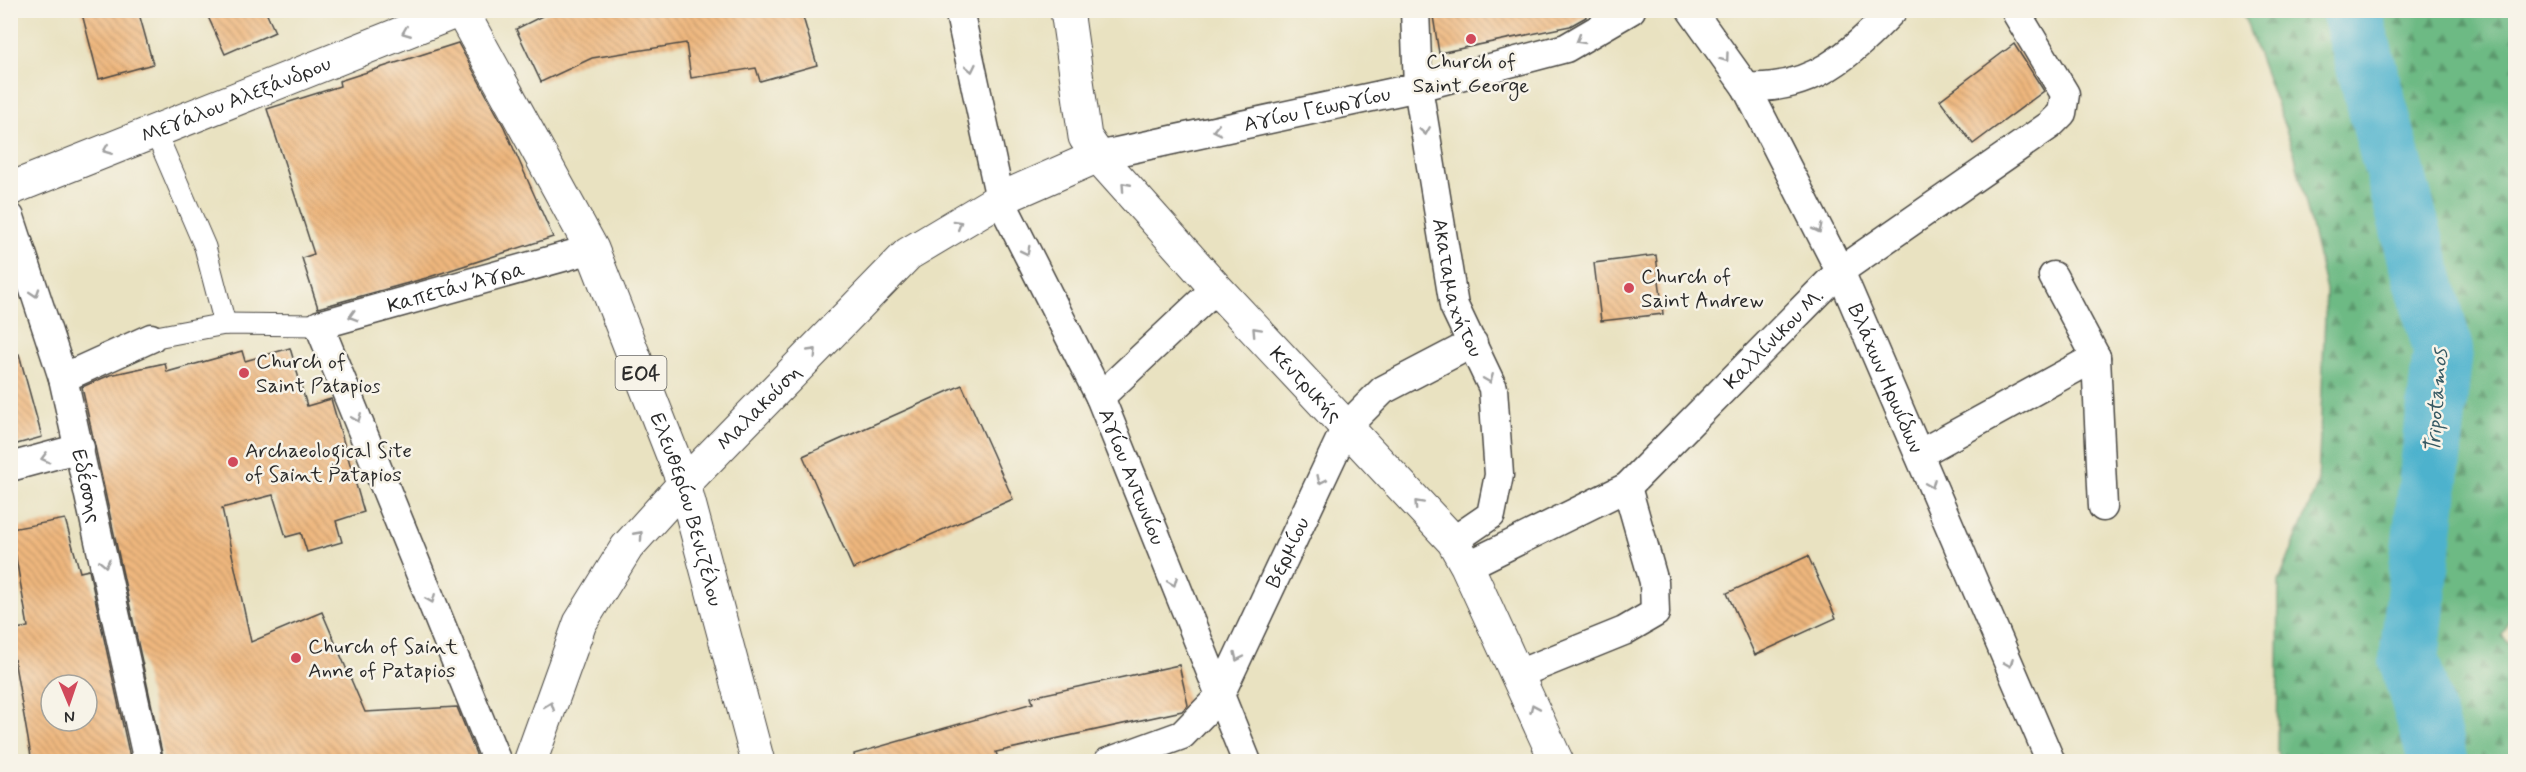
<svg xmlns="http://www.w3.org/2000/svg" width="2526" height="772" viewBox="0 0 2526 772" font-family="Mynerve,sans-serif">
  <defs>
    <pattern id="forest-firs" width="22" height="20" patternUnits="userSpaceOnUse" patternTransform="scale(1.5)"><rect width="22" height="20" fill="#6dba84"/><path d="M5 1l3.5 6h-7zM16 11l3.5 6h-7z" fill="#5a976c"/></pattern>
    <pattern id="building-back-hatch" width="6" height="6" patternUnits="userSpaceOnUse" patternTransform="scale(1.5)"><rect width="6" height="6" fill="#efb77e"/><path d="M-1 5l2 2M0 0l6 6M5-1l2 2" fill="none" stroke="#c29567"/></pattern>
  </defs>
  <rect width="100%" height="100%" fill="#f7f3e8"/>
  <filter id="ink" filterUnits="userSpaceOnUse"><feTurbulence type="fractalNoise" baseFrequency=".0167" numOctaves="2"/><feDisplacementMap in="SourceGraphic" scale="12" xChannelSelector="R" yChannelSelector="G"/><feConvolveMatrix kernelMatrix="1 2 1 2 8 2 1 2 1" color-interpolation-filters="sRGB"/></filter>
  <filter id="wash" filterUnits="userSpaceOnUse"><feTurbulence type="fractalNoise" baseFrequency=".008" numOctaves="4" result="noise"/><feDisplacementMap in="SourceGraphic" scale="24" xChannelSelector="R" yChannelSelector="G"/><feGaussianBlur stdDeviation="1.35" result="paint"/><feColorMatrix in="noise" values="0 0 0 0 0 0 0 0 0 0 0 0 0 0 0 0 0 1.4 0 .05"/><feComposite in="paint" operator="in"/></filter>
  <g filter="url(#wash)">
    <rect width="100%" height="100%" fill="#e9e2c1"/>
    <polygon fill="url(#forest-firs)" stroke="#4c7258" stroke-width="1.5" points="2242,11 2515,11 2516,609 2502,636 2515,649 2515,761 2280,761 2277,752 2279,582 2318,483 2326,291 2294,152"/>
    <g fill="none" stroke-linecap="round" stroke-linejoin="round">
      <polyline stroke="#4eb2cd" stroke-width="60" points="2351,10 2443,350 2409,660 2439,762"/>
    </g>
    <g id="blocks">
      <g fill="url(#building-back-hatch)" fill-rule="evenodd">
        <polygon points="81,10 138,10 153,64 99,79"/>
        <polygon points="205,10 265,10 275,32 225,54"/>
        <polygon points="554,10 801,10 817,65 760,81 756,68 691,78 686,43 592,58 541,82 516,29"/>
        <polygon points="1432,10 1585,10 1586,17 1570,26 1439,53"/>
        <polygon points="458,43 504,127 553,237 426,278 318,308 302,258 314,254 267,109 340,86 339,81"/>
        <polygon points="2014,44 2044,91 1973,144 1940,100"/>
        <polygon points="1656,255 1663,314 1601,321 1594,263"/>
        <polygon points="290,348 307,406 331,399 364,512 336,521 342,542 307,552 301,533 286,537 273,495 222,508 251,642 322,612 365,712 457,707 476,754 476,762 164,762 82,387 110,375 165,363 167,372 242,351 245,361"/>
        <polygon points="19,354 42,437 10,446 10,355"/>
        <polygon points="962,385 1013,499 853,569 803,456"/>
        <path d="M65,519L80,572L89,570L131,762H32L14,659L10,660V630L28,627L11,529ZM51,685H87V721H51Z"/>
        <polygon points="1808,556 1836,618 1755,655 1727,593"/>
        <polygon points="1179,665 1188,705 1182,711 996,752 999,762 855,762 854,754 1033,703 1031,697"/>
      </g>
    </g>
  </g>
  <g filter="url(#ink)">
    <use href="#blocks" fill-opacity="0" stroke="#484642" stroke-width="1.5"/>
    <g fill="none" stroke-linecap="round" stroke-linejoin="round">
      <defs>
        <g id="pedestrian">
          <polyline points="155,131 205,247 225,324"/>
          <polyline points="151,338 225,324 319,325"/>
        </g>
        <g id="minor">
          <path id="s1" d="M959,10L1000,199L1100,397L1247,762"/>
          <path id="s2" d="M1415,10L1418,87L1454,306L1493,388L1499,475L1491,515L1453,541"/>
          <path id="s3" d="M1691,10L1746,87L1840,271L2051,762"/>
          <path d="M1746,87C1812,91 1850,55 1893,10"/>
          <path id="s4" d="M1098,156L1418,87L1566,48L1631,10"/>
          <path id="s5" d="M10,217L63,378L148,762"/>
          <polyline points="2053,276 2096,357 2103,507"/>
          <polyline points="63,378 151,338"/>
          <polyline points="1100,397 1216,288"/>
          <polyline points="1919,454 2096,357"/>
          <polyline points="10,467 80,448"/>
          <path id="s6" d="M1467,566L1627,487L1840,271L2050,125L2062,113L2065,94L2017,14"/>
          <polyline points="1518,674 1624,631 1655,613 1654,582 1627,487"/>
          <path id="s7" d="M497,762L319,325L592,249"/>
          <path id="s8" d="M1108,762L1182,735L1219,697L1346,427L1383,390L1473,343"/>
        </g>
        <g id="tertiary">
          <path id="s9" d="M1067,10L1085,137L1098,156L1216,288L1453,541L1467,566L1557,762"/>
          <path id="s10" d="M10,189L460,10"/>
          <path id="s11" d="M530,762L580,623L627,547L684,484L908,254L1000,199L1098,156"/>
        </g>
        <g id="primary">
          <path id="s12" d="M461,10L592,249L684,484L758,762"/>
        </g>
      </defs>
      <use href="#pedestrian" stroke="#484642" stroke-width="23"/>
      <use href="#minor" stroke="#484642" stroke-width="31"/>
      <use href="#tertiary" stroke="#484642" stroke-width="35"/>
      <use href="#primary" stroke="#484642" stroke-width="35"/>
      <use href="#pedestrian" stroke="#fff" stroke-width="21"/>
      <use href="#minor" stroke="#fff" stroke-width="28"/>
      <use href="#tertiary" stroke="#fff" stroke-width="33"/>
      <use href="#primary" stroke="#fff" stroke-width="33"/>
    </g>
    <defs><path id="oneway-chevron" d="M-2-3.5L2.5 0L-2 3.5" fill="none" stroke-width="1.6" stroke-linecap="round" stroke-linejoin="round" transform="scale(1.5)"/></defs>
    <g stroke="#a0a0a0">
      <use href="#oneway-chevron" transform="translate(406 32) rotate(158)"/>
      <use href="#oneway-chevron" transform="translate(1580 40) rotate(150)"/>
      <use href="#oneway-chevron" transform="translate(1725 58) rotate(54)"/>
      <use href="#oneway-chevron" transform="translate(971 68) rotate(78)"/>
      <use href="#oneway-chevron" transform="translate(1217 130) rotate(168)"/>
      <use href="#oneway-chevron" transform="translate(1425 131) rotate(81)"/>
      <use href="#oneway-chevron" transform="translate(107 150) rotate(158)"/>
      <use href="#oneway-chevron" transform="translate(1125 186) rotate(-132)"/>
      <use href="#oneway-chevron" transform="translate(958 224) rotate(-31)"/>
      <use href="#oneway-chevron" transform="translate(1818 229) rotate(63)"/>
      <use href="#oneway-chevron" transform="translate(1026 251) rotate(63)"/>
      <use href="#oneway-chevron" transform="translate(35 293) rotate(72)"/>
      <use href="#oneway-chevron" transform="translate(353 316) rotate(164)"/>
      <use href="#oneway-chevron" transform="translate(1256 331) rotate(-133)"/>
      <use href="#oneway-chevron" transform="translate(813 352) rotate(-46)"/>
      <use href="#oneway-chevron" transform="translate(1489 379) rotate(68)"/>
      <use href="#oneway-chevron" transform="translate(357 418) rotate(68)"/>
      <use href="#oneway-chevron" transform="translate(45 458) rotate(165)"/>
      <use href="#oneway-chevron" transform="translate(1321 480) rotate(115)"/>
      <use href="#oneway-chevron" transform="translate(1931 484) rotate(67)"/>
      <use href="#oneway-chevron" transform="translate(1418 504) rotate(-133)"/>
      <use href="#oneway-chevron" transform="translate(639 535) rotate(-48)"/>
      <use href="#oneway-chevron" transform="translate(105 563) rotate(78)"/>
      <use href="#oneway-chevron" transform="translate(1173 582) rotate(68)"/>
      <use href="#oneway-chevron" transform="translate(431 599) rotate(68)"/>
      <use href="#oneway-chevron" transform="translate(1238 657) rotate(115)"/>
      <use href="#oneway-chevron" transform="translate(2009 663) rotate(67)"/>
      <use href="#oneway-chevron" transform="translate(550 706) rotate(-70)"/>
      <use href="#oneway-chevron" transform="translate(1534 708) rotate(-114)"/>
    </g>
  </g>
  <g fill="#d1495b" stroke="#f7f3e8" stroke-width="2">
    <circle cx="1471" cy="39" r="6"/>
    <circle cx="1629" cy="288" r="6"/>
    <circle cx="244" cy="373" r="6"/>
    <circle cx="233" cy="462" r="6"/>
    <circle cx="296" cy="658" r="6"/>
  </g>
  <g text-anchor="middle" stroke-width="5" stroke-linejoin="round" paint-order="stroke">
    <rect fill="#f7f3e8" stroke="#686764" stroke-width="1.5" x="615.5" y="356" width="51" height="34" rx="4.5"/>
    <g font-size="20" font-weight="bold" fill="#2b2b2b">
      <text x="641" y="380">ΕΟ4</text>
    </g>
    <g font-size="21" fill="#2b2b2b" stroke="#f7f3e8" text-anchor="start">
      <text x="1471" y="68" text-anchor="middle">Church of<tspan x="1471" dy="24">Saint George</tspan></text>
      <text x="1641" y="283">Church of<tspan x="1641" dy="24">Saint Andrew</tspan></text>
      <text x="256" y="368">Church of<tspan x="256" dy="24">Saint Patapios</tspan></text>
      <text x="245" y="457">Archaeological Site<tspan x="245" dy="24">of Saint Patapios</tspan></text>
      <text x="308" y="653">Church of Saint<tspan x="308" dy="24">Anne of Patapios</tspan></text>
    </g>
    <g font-size="21" fill="#2b2b2b" stroke="#f7f3e8">
      <text dy="7" stroke="none"><textPath href="#s10" startOffset="243">Μεγάλου Αλεξάνδρου</textPath></text>
      <text dy="7" stroke="none"><textPath href="#s4" startOffset="224">Αγίου Γεωργίου</textPath></text>
      <text dy="7" stroke="none"><textPath href="#s7" startOffset="614">Καπετάν Άγρα</textPath></text>
      <text dy="7" stroke="none"><textPath href="#s2" startOffset="282">Ακαταμαχήτου</textPath></text>
      <text dy="7" stroke="none"><textPath href="#s6" startOffset="387">Καλλίνικου Μ.</textPath></text>
      <text dy="7" stroke="none"><textPath href="#s3" startOffset="418">Βλάχων Ηρωίδων</textPath></text>
      <text dy="7" stroke="none"><textPath href="#s9" startOffset="460">Κεντρικής</textPath></text>
      <text dy="7" stroke="none"><textPath href="#s11" startOffset="429">Μαλακούση</textPath></text>
      <text dy="7" stroke="none"><textPath href="#s1" startOffset="501">Αγίου Αντωνίου</textPath></text>
      <text dy="7" stroke="none"><textPath href="#s5" startOffset="280">Εδέσσης</textPath></text>
      <text dy="7" stroke="none"><textPath href="#s12" startOffset="550">Ελευθερίου Βενιζέλου</textPath></text>
      <text dy="7" stroke="none"><textPath href="#s8" startOffset="292">Βερμίου</textPath></text>
    </g>
    <g font-size="22" font-style="italic" fill="#375a64" stroke="#f7f3e8">
      <text transform="translate(2435 401) rotate(-86)" y="8">Tripotamos</text>
    </g>
  </g>
  <rect width="2526" height="772" fill="none" stroke="#f7f3e8" stroke-width="36"/>
  <g transform="translate(69 703) rotate(178)"><circle r="28" fill="#f7f3e8" stroke="#a5a39c" stroke-width="1.5"/>
  <path d="M0-4.5L10 22L0 15L-10 22Z" fill="#d1495b"/>
  <text y="-9" font-size="16" font-weight="bold" text-anchor="middle" fill="#2b2b2b">N</text>
  </g>
</svg>
